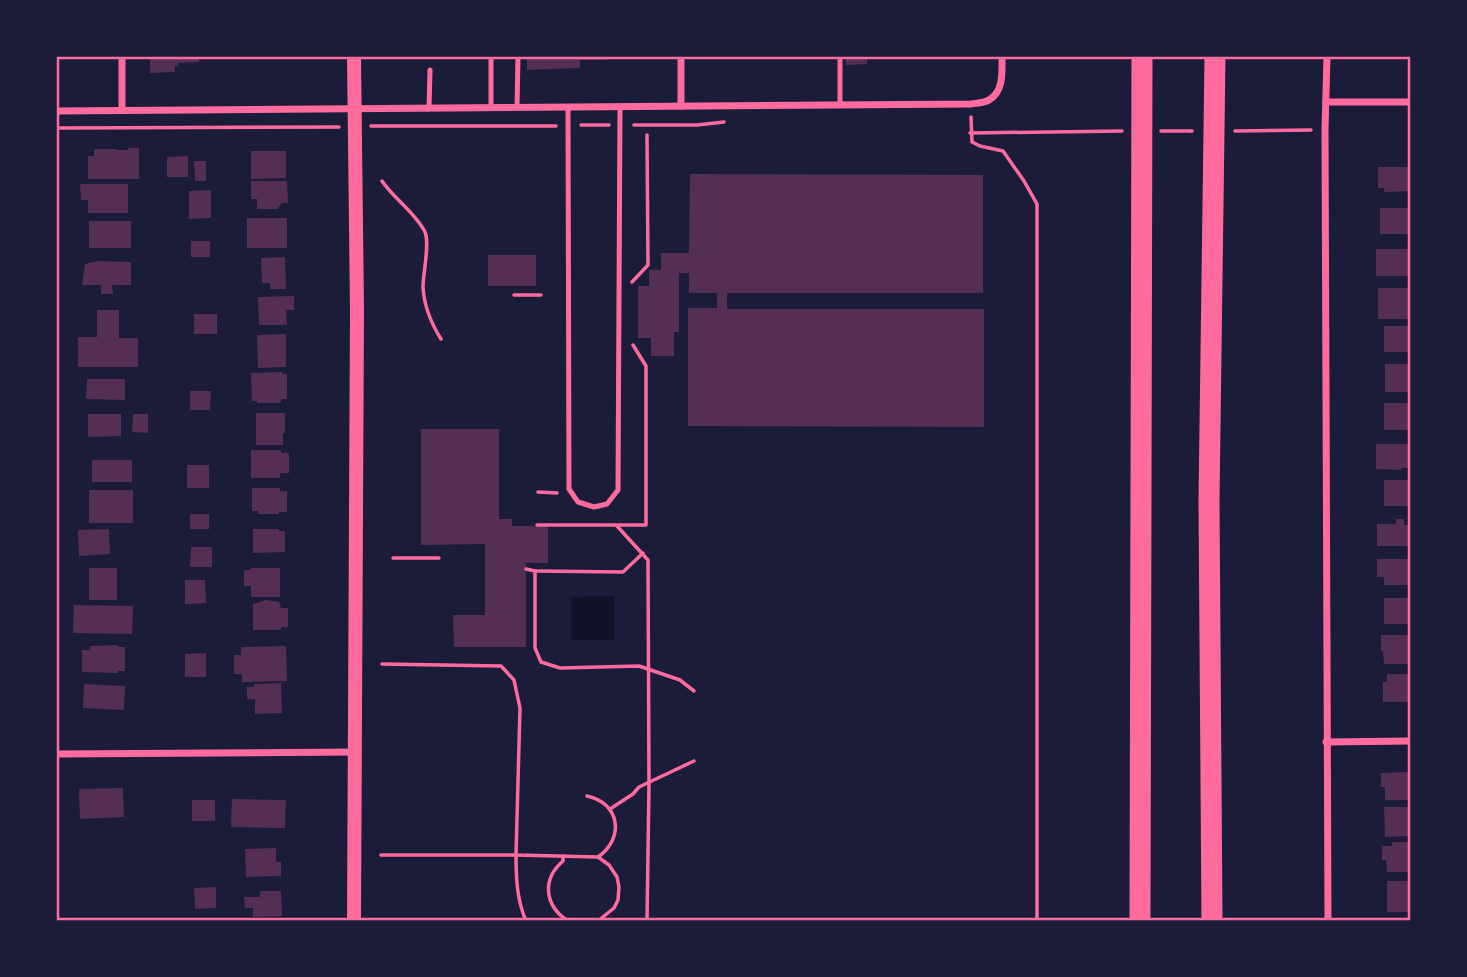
<svg xmlns="http://www.w3.org/2000/svg" width="1467" height="977" viewBox="0 0 1467 977" font-family="'Work Sans',sans-serif">
  <rect width="100%" height="100%" fill="#1b1b3a"/>
  <polygon fill="#12122b" points="614,596 614,640 571,640 571,597"/>
  <g fill="#542f53">
    <polygon points="150,56 199,56 199,62 178,63 178,66 175,66 175,72 150,73"/>
    <polygon points="527,56 607,56 607,60 580,60 580,68 527,70"/>
    <rect x="730" y="56" width="89" height="2"/>
    <polygon points="846,56 867,56 867,64 846,65"/>
    <polygon points="128,148 139,148 139,179 88,179 88,156 94,156 94,149 116,149 116,150 128,150"/>
    <polygon points="251,151 286,151 286,178 251,179"/>
    <polygon points="188,156 188,177 167,177 167,157"/>
    <polygon points="194,161 206,161 206,181 195,181"/>
    <polygon points="1378,167 1411,167 1411,191 1384,192 1384,188 1378,188"/>
    <polygon points="690,174 983,175 983,293 727,293 727,309 984,309 984,427 688,426 688,308 717,308 717,293 689,293 689,273 679,273 679,332 674,332 674,356 651,356 651,338 638,338 638,286 649,286 649,270 661,270 661,253 689,253"/>
    <polygon points="251,181 287,181 288,203 282,203 277,209 257,209 257,199 251,199"/>
    <polygon points="80,184 128,184 128,213 88,213 88,200 81,200"/>
    <polygon points="211,190 211,218 189,219 189,191"/>
    <rect x="1380" y="208" width="31" height="26"/>
    <rect x="247" y="218" width="40" height="30"/>
    <rect x="89" y="221" width="42" height="27"/>
    <rect x="191" y="241" width="19" height="16"/>
    <rect x="1376" y="249" width="35" height="27"/>
    <rect x="488" y="255" width="48" height="31"/>
    <polygon points="285,257 286,289 270,289 270,283 262,283 261,258"/>
    <polygon points="98,261 131,262 131,285 112,285 113,294 101,294 101,285 82,285 85,264"/>
    <rect x="1378" y="288" width="33" height="31"/>
    <polygon points="294,296 294,310 286,310 287,325 259,325 258,297"/>
    <polygon points="97,310 119,310 119,338 138,338 138,367 78,367 78,337 97,337"/>
    <rect x="194" y="314" width="23" height="20"/>
    <rect x="1384" y="326" width="27" height="26"/>
    <polygon points="286,334 286,367 258,368 257,335"/>
    <rect x="1385" y="364" width="25" height="28"/>
    <polygon points="282,372 282,374 287,374 287,399 282,399 280,403 257,403 257,401 252,401 251,373"/>
    <polygon points="87,379 125,379 125,400 86,399"/>
    <polygon points="190,391 211,391 210,410 190,410"/>
    <rect x="1384" y="403" width="27" height="27"/>
    <polygon points="256,413 285,413 285,433 283,433 283,445 256,445"/>
    <polygon points="88,414 121,414 121,436 88,437"/>
    <polygon points="133,414 148,414 148,433 132,432"/>
    <polygon points="421,429 499,429 499,519 512,519 512,526 548,526 548,563 526,563 526,647 454,647 453,615 485,615 485,544 421,545"/>
    <polygon points="1376,444 1411,444 1411,468 1401,468 1401,470 1376,469"/>
    <polygon points="251,450 281,450 281,453 289,453 289,473 280,473 280,478 251,478"/>
    <rect x="92" y="460" width="40" height="22"/>
    <rect x="187" y="465" width="22" height="23"/>
    <rect x="1384" y="480" width="27" height="26"/>
    <polygon points="252,488 280,488 280,491 287,491 287,512 279,512 279,514 258,514 258,511 252,511"/>
    <rect x="89" y="490" width="44" height="33"/>
    <rect x="190" y="514" width="19" height="15"/>
    <polygon points="1396,519 1404,519 1404,525 1409,525 1409,546 1377,546 1377,524 1396,524"/>
    <polygon points="109,529 110,554 79,556 78,530"/>
    <polygon points="253,529 279,529 279,531 285,531 285,552 253,553"/>
    <polygon points="191,547 212,547 212,567 190,567"/>
    <polygon points="1377,559 1411,559 1411,585 1384,585 1384,577 1377,577"/>
    <rect x="89" y="568" width="28" height="32"/>
    <polygon points="251,568 280,568 280,597 251,597 251,586 244,586 244,570 251,570"/>
    <polygon points="185,580 205,580 206,603 185,604"/>
    <rect x="1384" y="598" width="27" height="26"/>
    <polygon points="266,600 279,602 281,608 288,608 288,627 281,627 281,630 253,630 253,604"/>
    <polygon points="74,605 133,606 132,634 73,633"/>
    <polygon points="1381,635 1411,635 1411,664 1384,664 1383,651 1381,651"/>
    <polygon points="118,645 118,647 125,647 125,671 118,671 118,673 82,672 82,650 90,650 90,646"/>
    <polygon points="286,646 287,681 242,682 242,674 234,674 234,655 241,655 241,647"/>
    <polygon points="206,653 206,677 185,677 185,654"/>
    <polygon points="1387,674 1411,674 1411,702 1383,702 1383,682 1387,682"/>
    <polygon points="281,683 282,713 255,714 255,699 247,699 247,687 254,687 254,684"/>
    <polygon points="84,684 125,686 124,710 83,708"/>
    <polygon points="1411,772 1411,800 1385,800 1385,787 1381,787 1381,773"/>
    <polygon points="123,788 124,817 80,819 79,789"/>
    <polygon points="232,799 286,800 285,828 231,827"/>
    <rect x="192" y="800" width="23" height="21"/>
    <polygon points="1384,807 1411,807 1411,836 1385,837"/>
    <polygon points="1392,842 1411,842 1411,872 1387,872 1386,860 1382,860 1382,846 1392,846"/>
    <polygon points="276,848 276,862 281,862 281,876 246,877 245,849"/>
    <rect x="1387" y="881" width="24" height="31"/>
    <polygon points="216,887 216,908 195,909 194,888"/>
    <polygon points="260,891 281,891 282,916 253,917 253,908 245,908 244,897 260,897"/>
  </g>
  <g fill="none" stroke-linecap="round" stroke-linejoin="round">
    <g stroke="#ff6b9d" stroke-width="3.5">
      <polyline points="971,117 972,142 980,146 1003,151 1024,181 1037,204 1037,921"/>
      <polyline points="581,125 609,125"/>
      <polyline points="634,125 697,125 724,122"/>
      <polyline points="371,126 556,126"/>
      <polyline points="56,128 339,127"/>
      <polyline points="1161,131 1192,131"/>
      <polyline points="1235,131 1311,130"/>
      <polyline points="970,133 1122,131"/>
      <path d="M382,181C394,199 415,212 425,232C430,244 423,273 423,287C424,307 431,323 441,339"/>
      <polyline points="632,282 648,265 647,135"/>
      <polyline points="514,295 541,295"/>
      <polyline points="538,492 557,493"/>
      <polyline points="537,525 646,525 646,366 633,345"/>
      <polyline points="617,526 648,560 649,784 647,921"/>
      <polyline points="393,558 439,558"/>
      <polyline points="526,569 535,571 535,648 541,662 560,668 639,666 680,680 694,691"/>
      <polyline points="535,571 623,572 643,553"/>
      <polyline points="382,664 501,666 514,680 520,708 516,855 598,857 609,865 617,877 619,887 618,900 614,908 598,921"/>
      <path d="M587,796C620,803 625,838 598,857"/>
      <polyline points="610,809 633,794 639,787 694,761"/>
      <path d="M381,855H516C516,879 517,900 526,921"/>
      <path d="M563,856V861C541,880 545,906 568,921"/>
    </g>
    <g stroke="#ff6b9d" stroke-width="5">
      <polyline points="491,56 491,108"/>
      <polyline points="840,105 840,56"/>
      <polyline points="517,108 518,56"/>
      <polyline points="568,108 569,489 578,502 594,507 607,504 618,490 620,106"/>
      <polyline points="429,109 430,70"/>
    </g>
    <g stroke="#ff6b9d" stroke-width="7">
      <polyline points="122,56 122,110"/>
      <polyline points="1327,56 1325,130 1328,921"/>
      <polyline points="1326,102 1411,102"/>
      <polyline points="681,106 681,56"/>
      <path d="M56,111L971,104C977,103 984,103 989,100C1004,92 1002,71 1002,56"/>
      <polyline points="1326,742 1411,741"/>
      <polyline points="56,754 354,752"/>
    </g>
    <polyline stroke="#ff6b9d" stroke-width="14" points="354,56 357,310 354,921"/>
    <g stroke="#ff6b9d" stroke-width="21">
      <polyline points="1140,921 1142,56"/>
      <polyline points="1212,921 1209,500 1215,56"/>
    </g>
  </g>
  <rect width="1467" height="977" fill="none" stroke="#1b1b3a" stroke-width="116"/>
  <rect x="58" y="58" width="1351" height="861" fill="none" stroke="#ff6b9d" stroke-width="2.5"/>
</svg>
